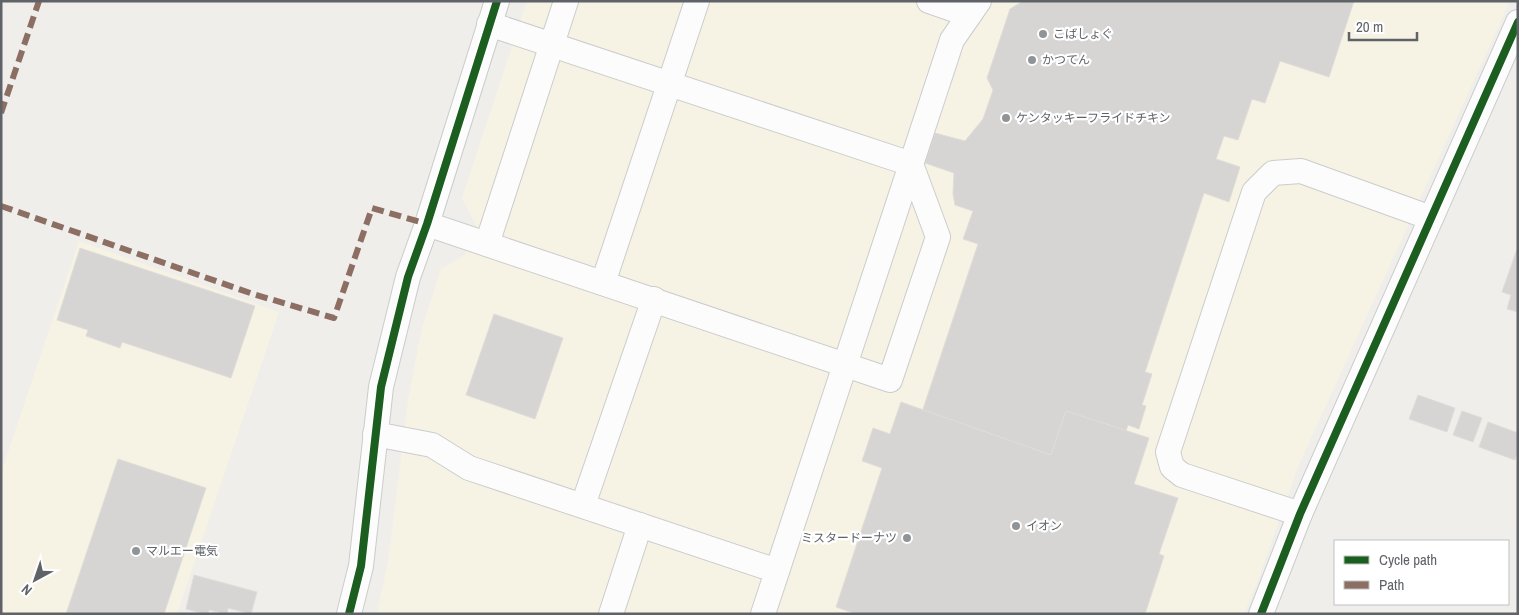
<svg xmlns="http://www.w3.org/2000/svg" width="1519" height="615" viewBox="0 0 1519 615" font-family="'Archivo Narrow','Noto Sans JP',sans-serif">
  <rect width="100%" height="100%" fill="#efeeea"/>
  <g fill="#f7f3e4">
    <polygon points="527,1 1510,1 1297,469 1257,583 1244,614 377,614 388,562 408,400 422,328 441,269 465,255 477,227 462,198"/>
    <polygon points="79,241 279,312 177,614 1,614 1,473"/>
  </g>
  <g fill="#d6d5d3" stroke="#deddd9">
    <polygon points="1023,1 1354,1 1329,77 1280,61 1265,103 1252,99 1238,140 1224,136 1216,159 1240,167 1229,202 1204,193 1145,372 1152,374 1142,405 1146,406 1139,429 1128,425 1126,431 1066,411 1051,455 922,412 978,244 963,239 973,211 955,205 953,194 954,173 925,163 935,133 965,141 983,119 993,90 987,78 1010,9"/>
    <polygon points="80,248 255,306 231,378 122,342 120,348 86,336 88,330 57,320"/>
    <polygon points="1517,249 1518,249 1518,312 1507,309 1511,295 1502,292"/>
    <polygon points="494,314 563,338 535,419 466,395"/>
    <polygon points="1418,395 1455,408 1447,432 1409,419"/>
    <polygon points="901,402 1051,455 1066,411 1149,438 1134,484 1178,498 1159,554 1164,556 1145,614 856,614 836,607 882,468 862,461 873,428 890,434"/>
    <polygon points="1462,411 1482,418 1473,442 1453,435"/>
    <polygon points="1488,422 1518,433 1518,451 1515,460 1479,447"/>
    <polygon points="118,459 206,488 164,614 66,614"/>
    <polygon points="194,575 257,592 251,614 228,608 227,614 209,610 208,614 205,614 186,609"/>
  </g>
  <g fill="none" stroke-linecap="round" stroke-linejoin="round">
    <defs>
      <g id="minor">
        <polyline points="929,1 969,15"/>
        <polyline points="427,224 890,380 938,237 911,164 489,24"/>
        <polyline points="487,244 566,1"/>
        <polyline points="603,283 697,1"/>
        <polyline points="375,434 432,445 469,468 777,571"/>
        <polyline points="583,505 654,299"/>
        <polyline points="1300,514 1182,475 1172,467 1168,452 1254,192 1273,173 1301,171 1431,218"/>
        <polyline points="349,614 361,566 381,387 408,277 427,224 497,1"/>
        <polyline points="611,614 640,525"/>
        <polyline points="763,614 952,40 979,1"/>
        <polyline points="1261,614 1300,514 1518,22"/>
      </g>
    </defs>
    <use href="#minor" stroke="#cbcccc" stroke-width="26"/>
    <use href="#minor" stroke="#fdfcfc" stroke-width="24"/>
    <g stroke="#8d6e63" stroke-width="6" stroke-dasharray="12 6" stroke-linecap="butt">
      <polyline points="1,113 39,1"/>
      <polyline points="1,206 253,294 334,318 372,208 427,224"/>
    </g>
    <defs>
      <g id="cycleway">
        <polyline points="349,614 361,566 381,387 408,277 427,224 497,1"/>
        <polyline points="1261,614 1300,514 1518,22"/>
      </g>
    </defs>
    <use href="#cycleway" stroke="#fff" stroke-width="11"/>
    <use href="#cycleway" stroke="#1b5e20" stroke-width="8"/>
  </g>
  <g fill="#919496" stroke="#fff" stroke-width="2">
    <circle cx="1043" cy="34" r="5"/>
    <circle cx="1032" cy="60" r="5"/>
    <circle cx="1006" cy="118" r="5"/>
    <circle cx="1016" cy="526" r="5"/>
    <circle cx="907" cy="538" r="5"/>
    <circle cx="136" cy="551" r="5"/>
  </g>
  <g text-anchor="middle" stroke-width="4.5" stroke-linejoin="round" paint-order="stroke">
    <g font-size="12" fill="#5f6368" stroke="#fff" text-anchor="start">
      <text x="1053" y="38">こばしょぐ</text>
      <text x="1042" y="64">かつてん</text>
      <text x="1016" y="122">ケンタッキーフライドチキン</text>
      <text x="1026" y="530">イオン</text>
      <text x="897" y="542" text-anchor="end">ミスタードーナツ</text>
      <text x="146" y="555">マルエー電気</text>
    </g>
  </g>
  <rect width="1519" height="615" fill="none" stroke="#5f6368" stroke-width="5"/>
  <rect x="1334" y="540" width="175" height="65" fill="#ffffff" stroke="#bfc1c3"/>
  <rect x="1344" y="556" width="25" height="8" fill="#1b5e20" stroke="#bfc1c3"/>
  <text x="1379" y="565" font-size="15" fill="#5f6368">Cycle path</text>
  <rect x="1344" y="581" width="25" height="8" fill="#8d6e63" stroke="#bfc1c3"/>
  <text x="1379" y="590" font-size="15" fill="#5f6368">Path</text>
  <g transform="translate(35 580) rotate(220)" stroke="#ffffff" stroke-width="4" paint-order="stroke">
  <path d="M0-4L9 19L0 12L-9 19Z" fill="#5f6368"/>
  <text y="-8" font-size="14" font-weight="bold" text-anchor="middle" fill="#5f6368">N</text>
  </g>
  <path d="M1349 32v8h68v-8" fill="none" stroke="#5f6368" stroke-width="2.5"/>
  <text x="1356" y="32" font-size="15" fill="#5f6368" stroke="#ffffff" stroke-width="4" paint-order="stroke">20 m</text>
</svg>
